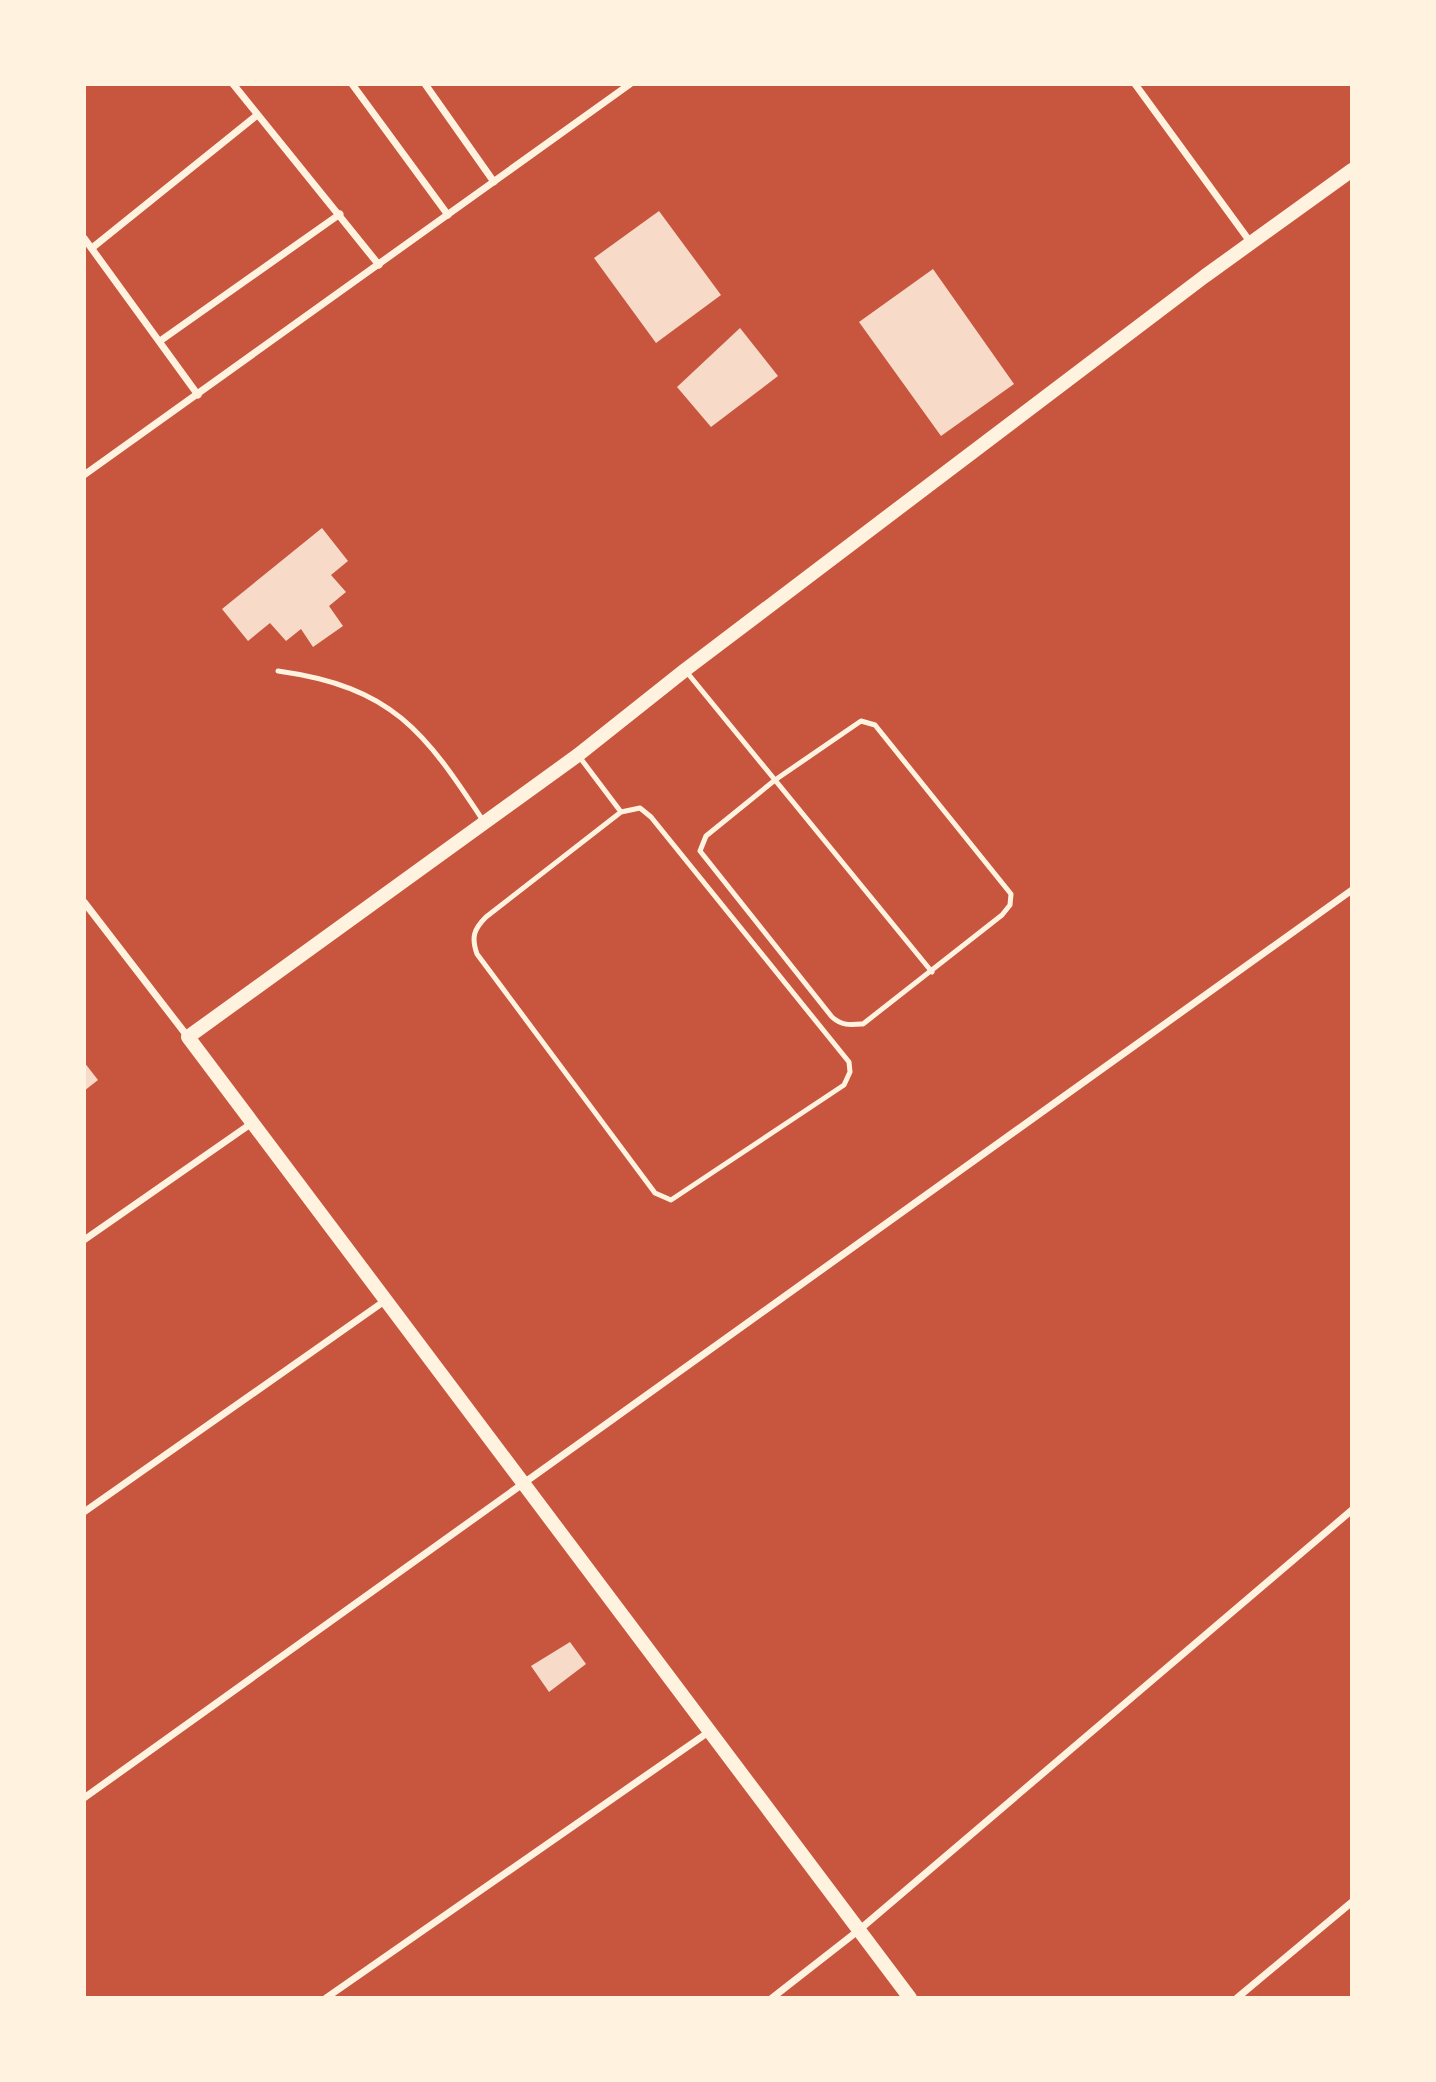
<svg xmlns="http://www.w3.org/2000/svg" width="1436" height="2082" viewBox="0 0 1436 2082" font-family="'Alegreya Sans',sans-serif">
  <rect width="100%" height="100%" fill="#c8553d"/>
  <g fill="#f7dbc8">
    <polygon points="659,211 721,295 656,343 594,258"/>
    <polygon points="933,269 1014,384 941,436 859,322"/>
    <polygon points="740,328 778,376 711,427 677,387"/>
    <polygon points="322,528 348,561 331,575 346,592 329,606 343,626 313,647 301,629 286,641 270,623 248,641 222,609"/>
    <polygon points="84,1062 98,1080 84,1091"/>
    <polygon points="570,1642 586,1664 549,1692 531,1666"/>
  </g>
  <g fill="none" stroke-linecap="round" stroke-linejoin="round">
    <g stroke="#fff3e0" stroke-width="5">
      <polyline points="685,670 932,972"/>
      <path d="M278,671C393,687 424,731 484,822"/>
      <path d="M861,721L875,725L1011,894L1010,905L1002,915L863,1024C850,1025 842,1026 832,1017L700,851L706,836L775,780Z"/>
      <path d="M578,755L621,812L640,808L651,817L849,1062L850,1072L844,1085L671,1200L655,1193L477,954C471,937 474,929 486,917L621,812"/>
    </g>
    <g stroke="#fff3e0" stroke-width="7">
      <polyline points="233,84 379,265"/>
      <polyline points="352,84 448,215"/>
      <polyline points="425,84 494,182"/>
      <polyline points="1135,84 1251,243"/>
      <polyline points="84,238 198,395"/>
      <polyline points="92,248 256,116"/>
      <polyline points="160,341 340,214"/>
      <polyline points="84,475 630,84"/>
      <polyline points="84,902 188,1037"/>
      <polyline points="84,1240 252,1123"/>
      <polyline points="84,1512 386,1300"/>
      <polyline points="84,1798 1352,890"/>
      <polyline points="326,1998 710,1731"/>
      <polyline points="772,1998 859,1930 1352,1510"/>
      <polyline points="1237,1998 1352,1902"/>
    </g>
    <polyline stroke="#fff3e0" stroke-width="14" points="910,1998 188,1037 578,755 685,670 1205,276 1352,170"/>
  </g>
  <rect width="1436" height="2082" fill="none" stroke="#fff3e0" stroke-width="172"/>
</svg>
